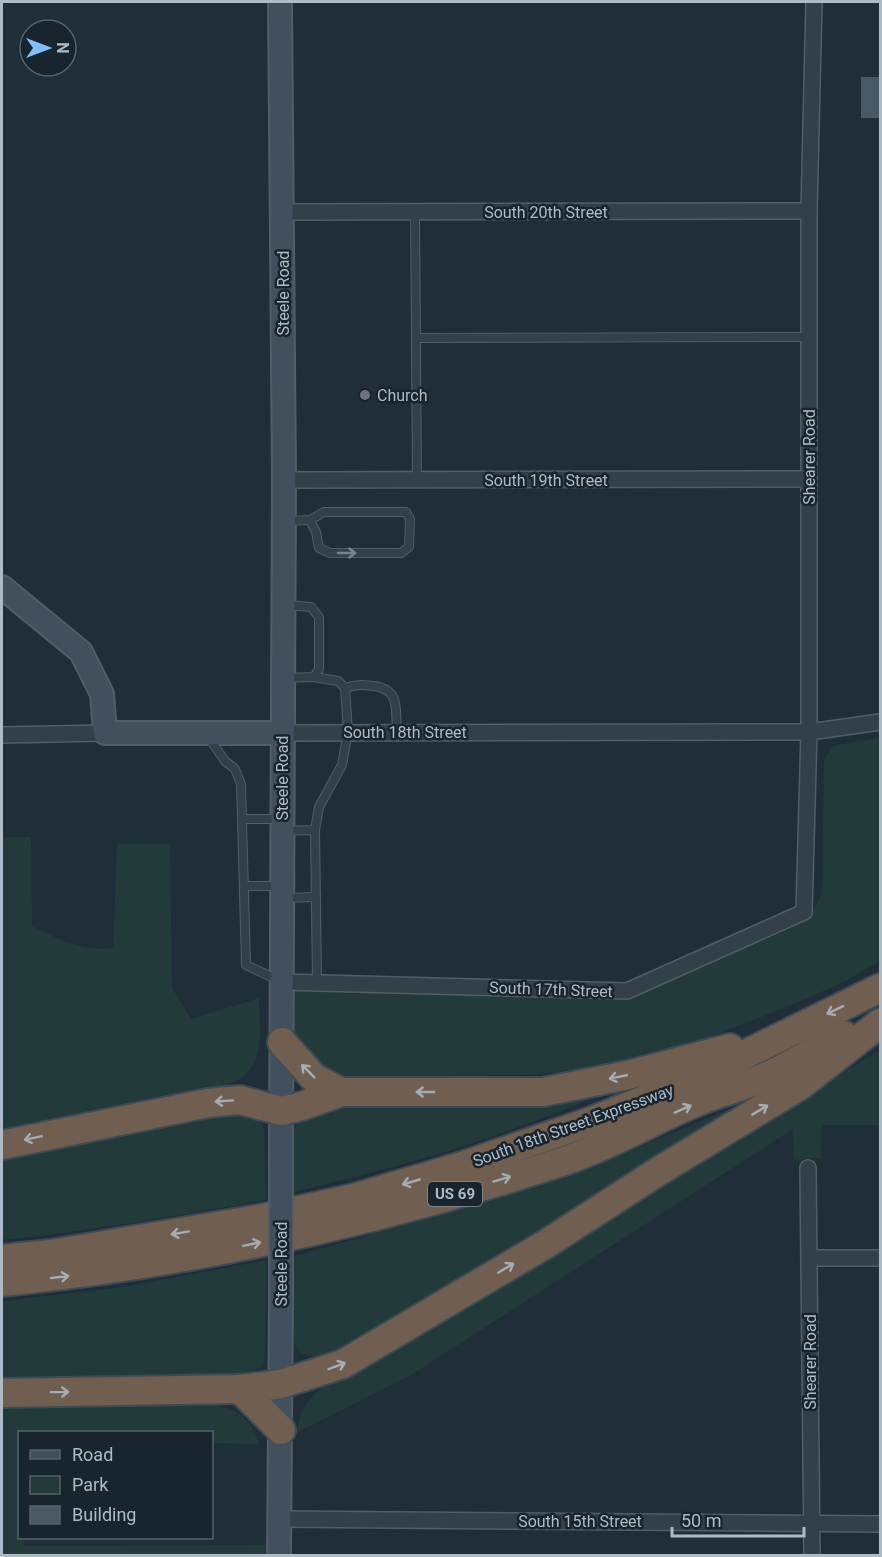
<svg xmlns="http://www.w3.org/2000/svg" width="882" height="1557" viewBox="0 0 882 1557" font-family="Roboto,sans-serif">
  <rect width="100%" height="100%" fill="#202e39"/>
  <g fill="#223a3a">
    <polygon points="880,738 880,961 842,983 784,1008 708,1038 663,1054 589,1070 527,1075 342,1077 328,1074 292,1041 292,996 297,989 648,988 781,933 810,917 822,893 824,760 833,746"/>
    <path d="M2,837H31L32,926C58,939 83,952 113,948L117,844H170L172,988L191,1019L259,998C259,1027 267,1063 238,1080C229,1086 216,1088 206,1090L2,1133Z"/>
    <polygon points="880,1050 880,1125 822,1125 821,1158 794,1160 793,1129 411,1375 296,1433 302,1410 313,1395 328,1383 418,1337 455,1315"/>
    <path d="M606,1093C547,1117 487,1140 425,1158C381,1171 337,1181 292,1193C292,1175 287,1131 301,1119C311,1112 329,1108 340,1103Z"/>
    <polygon points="739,1105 744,1112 352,1348 318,1358 303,1354 298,1350 294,1343 292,1257 505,1196 634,1149"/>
    <path d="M218,1110L253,1115L263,1126L264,1132L266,1200C178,1216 90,1231 2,1240V1154Z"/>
    <polygon points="267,1260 265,1359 260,1368 247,1375 2,1382 2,1301 123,1287"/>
    <path d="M2,1402L214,1404C240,1411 251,1418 259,1444L212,1443V1432H20V1538H24V1546L266,1545L265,1555L2,1556Z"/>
  </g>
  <rect fill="#485965" x="861" y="77" width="19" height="41"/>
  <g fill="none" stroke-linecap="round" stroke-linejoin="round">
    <defs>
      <g id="lane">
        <polyline points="415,212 417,480"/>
        <polyline points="416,338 809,337"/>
        <polyline points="285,521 310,520 324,512 406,512 410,519 409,547 401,553 330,553 319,548 316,532 310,520"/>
        <path d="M314,677L338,681L345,688C356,684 363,685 374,686C401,690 395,709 397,732"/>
        <polyline points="285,678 314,677 319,669 319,617 311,607 285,605"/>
        <polyline points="209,738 225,761 235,769 241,784 246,965 278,980"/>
        <polyline points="244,819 281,819"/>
        <polyline points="283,831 315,830"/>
        <polyline points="245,886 280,886"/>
        <polyline points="284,898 316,897"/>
        <polyline points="317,982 315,830 319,807 342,765 348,731 345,688"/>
      </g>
      <g id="street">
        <polyline points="282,212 809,211"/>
        <polyline points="284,480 809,479"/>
        <polyline points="282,733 809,732 880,722"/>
        <polyline points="2,735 105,733"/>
        <polyline points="282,982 627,991 804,912 809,732 809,211 814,2"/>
        <polyline points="808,1168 812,1556"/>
        <polyline points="809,1258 880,1258"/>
        <polyline points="280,1519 880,1524"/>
      </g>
      <g id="secondary">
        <polyline points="280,2 284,480 281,1156"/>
        <polyline points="2,587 81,652 102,694 105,733 282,733"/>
        <polyline points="279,1556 281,1298"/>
      </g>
      <g id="highway">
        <polyline points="282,1042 314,1078 341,1092"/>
        <polyline points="2,1145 208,1103 240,1100 282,1111 302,1106 341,1092 543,1092 628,1075 730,1048"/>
        <polyline points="2,1259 51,1254 259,1219 354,1198 459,1167 589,1122 689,1082 880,988"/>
        <path d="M2,1282C194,1263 384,1221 567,1160C612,1145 655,1119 699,1101C721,1092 746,1086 767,1076C793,1064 818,1049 843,1035"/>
        <polyline points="240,1389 281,1430"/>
        <polyline points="2,1393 240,1389 281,1384 343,1364 546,1244 659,1171 801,1085 880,1023"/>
      </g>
    </defs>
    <use href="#lane" stroke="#515e67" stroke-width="10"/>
    <use href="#street" stroke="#515e67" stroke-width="18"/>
    <use href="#secondary" stroke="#515e67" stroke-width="26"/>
    <use href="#highway" stroke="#3e4b54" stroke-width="32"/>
    <use href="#lane" stroke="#344049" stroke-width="8"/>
    <use href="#street" stroke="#344049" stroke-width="15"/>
    <use href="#secondary" stroke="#42505d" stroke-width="22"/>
    <use href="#highway" stroke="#705f51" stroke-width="28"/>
    <defs>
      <polyline id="secondary-bridge" points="281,1156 281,1298"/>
    </defs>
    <use href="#secondary-bridge" stroke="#515e67" stroke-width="26" stroke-linecap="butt"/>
    <use href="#secondary-bridge" stroke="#42505d" stroke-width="22"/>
  </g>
  <defs><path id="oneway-shaft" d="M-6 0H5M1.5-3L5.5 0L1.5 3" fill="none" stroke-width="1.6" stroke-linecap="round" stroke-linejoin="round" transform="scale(1.5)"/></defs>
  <use stroke="#77848e" href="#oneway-shaft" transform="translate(347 553)"/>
  <g stroke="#a5adb4">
    <use href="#oneway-shaft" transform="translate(835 1010) rotate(154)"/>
    <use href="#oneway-shaft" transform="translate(308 1071) rotate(-135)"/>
    <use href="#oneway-shaft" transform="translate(618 1077) rotate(169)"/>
    <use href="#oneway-shaft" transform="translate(425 1092) rotate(180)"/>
    <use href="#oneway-shaft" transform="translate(224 1101) rotate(176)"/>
    <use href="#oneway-shaft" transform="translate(683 1109) rotate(-24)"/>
    <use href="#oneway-shaft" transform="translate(760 1110) rotate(-31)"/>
    <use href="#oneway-shaft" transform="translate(33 1138) rotate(168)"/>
    <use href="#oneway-shaft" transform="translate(502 1179) rotate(-17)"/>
    <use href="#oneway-shaft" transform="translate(411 1182) rotate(164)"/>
    <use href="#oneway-shaft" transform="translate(180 1233) rotate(170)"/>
    <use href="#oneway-shaft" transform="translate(252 1244) rotate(-12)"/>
    <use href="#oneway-shaft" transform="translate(506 1268) rotate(-31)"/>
    <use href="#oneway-shaft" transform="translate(60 1277) rotate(-6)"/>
    <use href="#oneway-shaft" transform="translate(337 1366) rotate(-20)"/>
    <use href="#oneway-shaft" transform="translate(60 1392) rotate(-1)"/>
  </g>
  <circle fill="#6b7280" stroke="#19252e" stroke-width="2" cx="365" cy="395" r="6"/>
  <g text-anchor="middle" stroke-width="5" stroke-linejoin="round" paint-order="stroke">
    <rect fill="#19252e" stroke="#818e98" stroke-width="1.5" x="428" y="1182" width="54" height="24" rx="4.5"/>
    <g font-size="15" font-weight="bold" fill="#aebbc6">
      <text x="455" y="1199">US 69</text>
    </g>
    <g font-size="16" fill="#aebbc6" stroke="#19252e">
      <text x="546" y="218">South 20th Street</text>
      <text transform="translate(283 293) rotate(-90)" y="6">Steele Road</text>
      <text transform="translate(809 457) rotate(-90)" y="6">Shearer Road</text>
      <text x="546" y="486">South 19th Street</text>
      <text x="405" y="738">South 18th Street</text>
      <text transform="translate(282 778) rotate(-90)" y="6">Steele Road</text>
      <text transform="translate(551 989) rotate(2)" y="6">South 17th Street</text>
      <text transform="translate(573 1125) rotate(-20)" y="6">South 18th Street Expressway</text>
      <text transform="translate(281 1264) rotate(-90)" y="6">Steele Road</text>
      <text transform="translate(810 1362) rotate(-90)" y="6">Shearer Road</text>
      <text x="580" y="1527">South 15th Street</text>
    </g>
    <g font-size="16" fill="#aebbc6" stroke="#19252e" text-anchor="start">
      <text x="377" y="401">Church</text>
    </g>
  </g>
  <rect width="882" height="1557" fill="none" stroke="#aebbc6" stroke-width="6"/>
  <rect x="18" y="1431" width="195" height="108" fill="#19252e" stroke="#55616b" stroke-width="1.5"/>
  <rect x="30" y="1450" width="30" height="9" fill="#42505d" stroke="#55616b" stroke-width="1.5"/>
  <text x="72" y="1461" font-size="18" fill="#aebbc6">Road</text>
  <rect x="30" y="1476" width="30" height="18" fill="#223a3a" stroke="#55616b" stroke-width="1.5"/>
  <text x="72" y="1491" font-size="18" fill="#aebbc6">Park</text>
  <rect x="30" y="1506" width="30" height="18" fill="#485965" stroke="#55616b" stroke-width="1.5"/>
  <text x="72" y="1521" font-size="18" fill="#aebbc6">Building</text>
  <g transform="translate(48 48) rotate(90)"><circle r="28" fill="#19252e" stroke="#55616b" stroke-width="1.5"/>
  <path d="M0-4.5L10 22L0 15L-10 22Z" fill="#7fc0fa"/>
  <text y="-9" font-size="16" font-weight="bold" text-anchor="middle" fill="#aebbc6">N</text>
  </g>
  <path d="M672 1527v9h132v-9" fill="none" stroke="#aebbc6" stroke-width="3"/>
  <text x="681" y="1527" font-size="18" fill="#aebbc6" stroke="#19252e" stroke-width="4.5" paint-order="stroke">50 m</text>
</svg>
